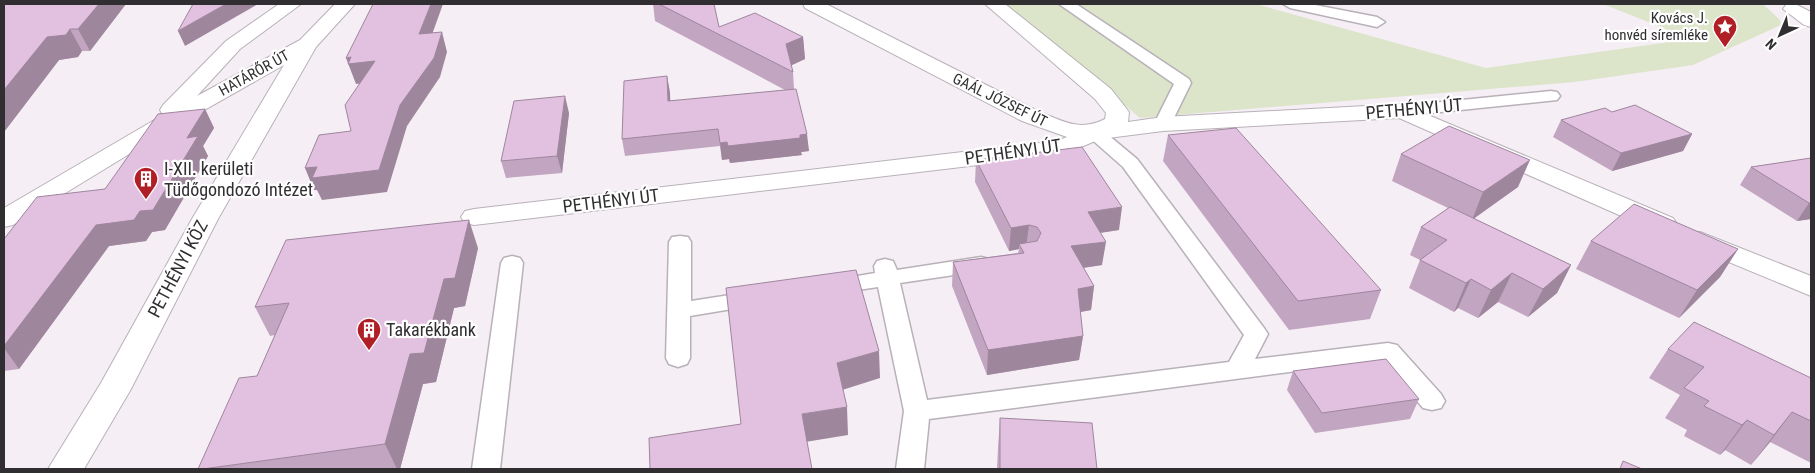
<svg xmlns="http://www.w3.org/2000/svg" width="1815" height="473" viewBox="0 0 1815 473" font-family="'Roboto Condensed',sans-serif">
  <rect width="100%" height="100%" fill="#f6eef5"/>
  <polygon fill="#dce4c9" points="995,4 1256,4 1486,68 1691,39 1603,4 1763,4 1780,20 1781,25 1693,65 1575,82 1140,118 1040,34"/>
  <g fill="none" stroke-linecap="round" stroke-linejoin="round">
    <defs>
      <g id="lane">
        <polygon points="1059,4 1076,4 1189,79 1191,83 1169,128 1157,128 1154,124 1174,84"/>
        <polygon points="1283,4 1310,4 1377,17 1385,22 1377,27 1290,8"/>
        <polygon points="1551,91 1557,92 1560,96 1557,100 1402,116 1396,115 1393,111 1396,107 1402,106"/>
        <polygon points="1095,127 1101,129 1137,159 1264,328 1268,334 1255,359 1388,343 1397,345 1441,394 1445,401 1441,408 1432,410 1423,408 1382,360 929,419 924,469 896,469 904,411 878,287 831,294 823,292 820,287 823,282 875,273 874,266 877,261 885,259 893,261 897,270 981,257 989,259 992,264 989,269 981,271 900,283 927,400 1229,362 1244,335 1123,167 1089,137 1086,133 1089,129"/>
        <polygon points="680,236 688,237 691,242 691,301 756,291 764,293 767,298 764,303 756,305 690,316 690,358 687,364 678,367 669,364 666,358 669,242 672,237"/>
        <polygon points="512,256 520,258 523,263 500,469 472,469 501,263 504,258"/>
      </g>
      <g id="street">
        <polygon points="279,4 301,4 240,49 197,96 300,40 335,4 355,4 316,47 218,219 131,389 84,469 48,469 101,383 192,219 284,65 162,134 13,225 4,227 4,208 163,115 160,110 163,105 226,41"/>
        <path d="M803,4H826L1038,111C1062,121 1080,132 1105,119L1106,113L1095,99L985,4H1005L1111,89L1129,112L1128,122L1163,117L1402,104L1673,218L1677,224L1673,230L1663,232L1653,230L1399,118L1163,131L1100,139L1062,155L474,225L465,223L461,217L465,211L474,209L1057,141L1067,137L1022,121L805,8Z"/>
        <polygon points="1795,4 1811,12 1811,27 1804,25 1783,9 1786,5"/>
        <polygon points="1700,232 1811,276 1811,296 1690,246 1686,240 1690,234"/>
      </g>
    </defs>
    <use href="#lane" stroke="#b8b1b8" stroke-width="3"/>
    <use href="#street" stroke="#b8b1b8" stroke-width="2"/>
    <use href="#lane" fill="#fff" fill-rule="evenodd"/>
    <use href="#street" fill="#fff" fill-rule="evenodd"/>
  </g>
  <g fill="#c2a5c1">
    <polygon points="4,4 126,4 90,51 82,51 78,57 59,60 4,132"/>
    <polygon points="653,4 714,4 719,27 803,37 805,59 791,65 793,72 794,89 809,151 801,152 802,155 730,163 729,159 722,160 720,146 625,156 622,139 667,76 670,93 670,101 785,90 655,21"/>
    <polygon points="205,109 214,128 203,146 208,156 165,230 152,232 146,241 109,246 19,369 4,371 4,239 105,189"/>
    <polygon points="1612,112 1692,134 1683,151 1612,171 1553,137 1561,120"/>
    <polygon points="569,113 562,173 506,178 501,161"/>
    <polygon points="1168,135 1381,290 1370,319 1289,330 1163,161"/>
    <polygon points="1401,154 1518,187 1473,218 1571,265 1557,293 1528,317 1498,302 1478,318 1458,308 1454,312 1409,288 1420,260 1410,255 1421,227 1448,208 1392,181"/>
    <polygon points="1811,158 1811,219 1797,221 1740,185 1751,167"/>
    <polygon points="976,160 1119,230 1100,233 1102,265 1083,268 1094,286 1091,310 1080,312 1083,336 1079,360 987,375 952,286 953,262 1018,253 1019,249 1009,251 975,182"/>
    <polygon points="1591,241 1738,249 1720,277 1679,318 1576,269"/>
    <polygon points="478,248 465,306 454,308 436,382 423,384 400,469 198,469 257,376 275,335 270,336 255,307"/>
    <polygon points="1668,349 1811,378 1811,463 1770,442 1751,465 1725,450 1720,455 1684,436 1687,430 1665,418 1680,395 1649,378"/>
    <polygon points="1293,371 1419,399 1410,419 1315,433 1287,390"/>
    <polygon points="1000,418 1097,469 997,469 998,448"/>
  </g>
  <g fill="#9e869d">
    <polygon points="99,4 126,4 90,51 78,29"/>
    <polygon points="226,4 258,4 185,46 178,31"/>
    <polygon points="431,4 443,4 425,54 419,34"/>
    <polygon points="70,29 82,51 78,57 59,60 4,132 4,90 47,37"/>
    <polygon points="442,32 447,52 440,77 407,126 387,192 322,200 317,190 314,190 305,168 400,105"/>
    <polygon points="803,37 805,59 788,67 786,44"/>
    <polygon points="351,57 375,61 382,81 356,84 346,58"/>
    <polygon points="667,76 670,93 671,117 668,101"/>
    <polygon points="565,96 569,113 562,173 557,156"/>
    <polygon points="205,109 214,128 203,146 208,156 165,230 152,232 146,241 109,246 19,369 4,348 4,346 96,225 140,211"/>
    <polygon points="807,134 809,151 801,152 802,155 730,163 729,159 722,160 720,143"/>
    <polygon points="1692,134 1683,151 1612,171 1621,153"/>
    <polygon points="1530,160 1518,187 1472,220 1483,192"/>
    <polygon points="1809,203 1811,203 1811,219 1797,221"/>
    <polygon points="1122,207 1119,230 1085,235 1088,212"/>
    <polygon points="469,220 478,248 465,306 454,308 436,382 423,384 400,469 397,469 385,444 410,354"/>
    <polygon points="1029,225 1026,248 1019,244 1019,249 1009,251 1011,228"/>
    <polygon points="1106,242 1102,265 1068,270 1071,246"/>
    <polygon points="1738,249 1720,277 1679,318 1697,290"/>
    <polygon points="1571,265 1557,293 1528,317 1543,289"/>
    <polygon points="1512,273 1498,302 1478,318 1491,290"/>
    <polygon points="1471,279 1458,308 1454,312 1466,283"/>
    <polygon points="1094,286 1091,310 1075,313 1078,289"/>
    <polygon points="1083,336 1079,360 987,375 988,350"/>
    <polygon points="879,351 880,378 839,391 837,363"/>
    <polygon points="847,407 848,435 805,442 802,414"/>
    <polygon points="1792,412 1770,442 1751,465 1774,435"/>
    <polygon points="1747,420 1725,450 1720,455 1742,425"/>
  </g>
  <g fill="#e2c0e0" stroke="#9e869d">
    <polygon points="4,4 99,4 78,29 70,29 66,35 47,37 4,90"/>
    <polygon points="193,4 226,4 178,31"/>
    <polygon points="373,4 431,4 419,34 442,32 434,58 400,105 379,170 312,178 317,167 305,168 319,135 351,131 345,105 375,61 348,64 351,57 346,58"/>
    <polygon points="659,4 714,4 719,27 755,13 803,37 786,44 793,72"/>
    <polygon points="667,76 668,101 796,89 807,134 800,135 800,138 728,146 727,142 720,143 718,129 622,139 624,81"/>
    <polygon points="565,96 557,156 501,161 514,101"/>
    <polygon points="1635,105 1692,134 1621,153 1561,120 1605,108 1612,112"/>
    <polygon points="205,109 187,138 198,136 153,210 140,211 134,220 96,225 4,346 4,239 37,197 105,189 158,114"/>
    <polygon points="1449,126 1530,160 1483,192 1401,154"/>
    <polygon points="1236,128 1381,290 1298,301 1168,135"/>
    <polygon points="1082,147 1122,207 1088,212 1106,242 1071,246 1094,286 1078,289 1083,336 988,350 953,262 1024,253 1019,244 1037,241 1041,233 1037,227 1029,225 1011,228 976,160"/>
    <polygon points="1811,158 1811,203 1809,203 1751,167"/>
    <polygon points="1634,204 1738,249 1697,290 1591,241"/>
    <polygon points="1450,207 1571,265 1543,289 1512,273 1491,290 1471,279 1466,283 1420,260 1447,240 1421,227"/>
    <polygon points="469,220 455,278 444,279 424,353 410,354 385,444 203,469 198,469 239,378 257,376 289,303 255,307 286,240"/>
    <polygon points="856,270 879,351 837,363 847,407 802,414 812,469 650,469 649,438 741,424 726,288"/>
    <polygon points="1694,322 1811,378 1811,421 1792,412 1774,435 1747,420 1742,425 1704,406 1709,401 1684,388 1704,367 1668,349"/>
    <polygon points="1386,359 1419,399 1322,413 1293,371"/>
    <polygon points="1000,418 1092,423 1097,469 1000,469"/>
    <polygon points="1623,461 1642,469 1620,469"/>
  </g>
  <defs>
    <symbol id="sight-pin" viewBox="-11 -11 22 30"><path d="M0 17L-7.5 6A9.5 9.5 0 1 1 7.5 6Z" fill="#b11f26" stroke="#fefefe"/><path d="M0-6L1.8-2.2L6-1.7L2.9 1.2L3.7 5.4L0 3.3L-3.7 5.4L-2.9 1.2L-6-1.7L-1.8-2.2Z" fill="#fff"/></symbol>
    <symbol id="building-pin" viewBox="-11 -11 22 30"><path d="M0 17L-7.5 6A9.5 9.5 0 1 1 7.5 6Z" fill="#b11f26" stroke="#fefefe"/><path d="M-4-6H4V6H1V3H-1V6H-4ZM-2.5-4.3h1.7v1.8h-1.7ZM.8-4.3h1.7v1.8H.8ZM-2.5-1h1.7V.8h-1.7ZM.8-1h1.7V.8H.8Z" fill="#fff"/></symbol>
  </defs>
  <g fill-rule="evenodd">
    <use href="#sight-pin" x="1711" y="13" width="28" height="38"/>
    <use href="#building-pin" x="132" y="165" width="28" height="38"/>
    <use href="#building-pin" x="355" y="316" width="28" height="38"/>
  </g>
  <g text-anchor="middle" stroke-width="4.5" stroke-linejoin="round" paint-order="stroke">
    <g font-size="15" fill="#312e31" stroke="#fefefe" text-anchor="end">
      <text x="1708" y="23">Kovács J.<tspan x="1708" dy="17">honvéd síremléke</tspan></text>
    </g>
    <g font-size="15" fill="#312e31" stroke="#fefefe">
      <text transform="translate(254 73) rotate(-29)" y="5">HATÁRŐR ÚT</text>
      <text transform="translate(1000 100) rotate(26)" y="5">GAÁL JÓZSEF ÚT</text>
    </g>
    <g font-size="18" fill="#312e31" stroke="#fefefe">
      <text transform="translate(1414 109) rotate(-5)" y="6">PETHÉNYI ÚT</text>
      <text transform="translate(1013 152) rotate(-8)" y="6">PETHÉNYI ÚT</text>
      <text transform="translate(611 201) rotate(-7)" y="6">PETHÉNYI ÚT</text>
      <text transform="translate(178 269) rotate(-62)" y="6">PETHÉNYI KÖZ</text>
    </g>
    <g font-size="18" fill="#312e31" stroke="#fefefe" text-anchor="start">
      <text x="164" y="175">I-XII. kerületi<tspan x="164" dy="21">Tüdőgondozó Intézet</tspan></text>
      <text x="386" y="336">Takarékbank</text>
    </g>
  </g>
  <rect width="1815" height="473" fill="none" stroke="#312e31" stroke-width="10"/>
  <g transform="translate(1780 35) rotate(224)" stroke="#fefefe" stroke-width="4" paint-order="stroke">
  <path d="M0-4L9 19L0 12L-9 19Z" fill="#312e31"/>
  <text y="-8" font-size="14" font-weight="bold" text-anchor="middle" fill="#312e31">N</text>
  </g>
</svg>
